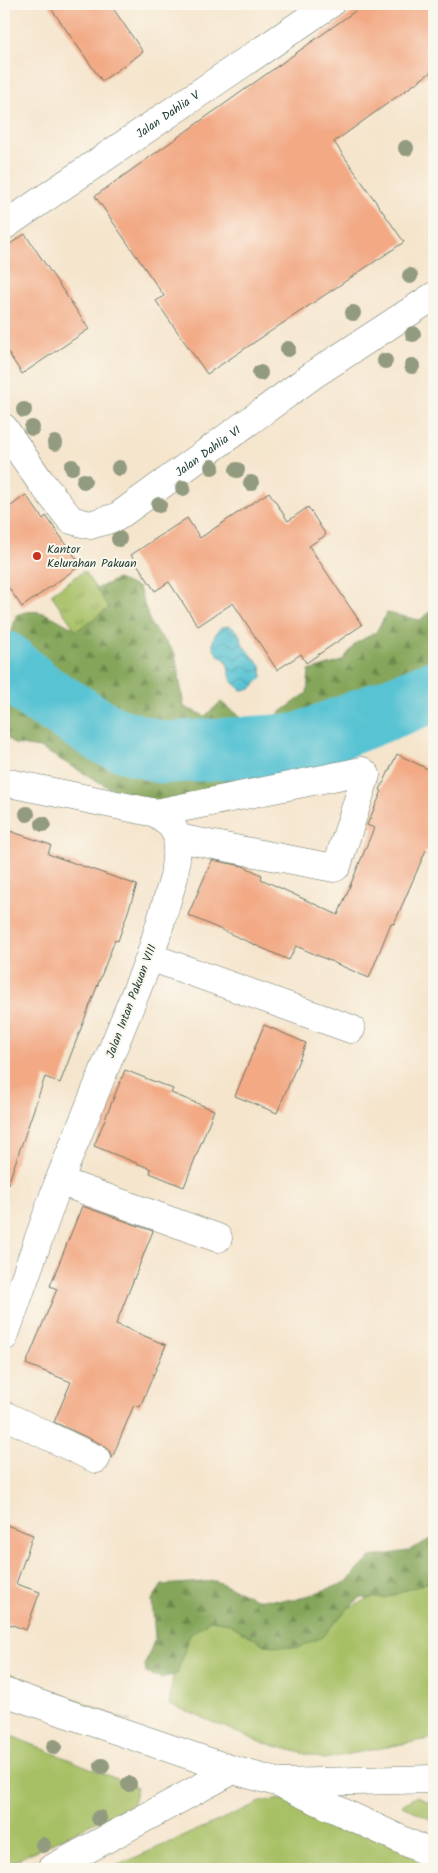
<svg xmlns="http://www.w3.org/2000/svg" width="438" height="1873" viewBox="0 0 438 1873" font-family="Kalam,sans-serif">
  <defs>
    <pattern id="forest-firs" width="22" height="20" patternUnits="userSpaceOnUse" patternTransform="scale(1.25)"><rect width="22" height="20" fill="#85a65a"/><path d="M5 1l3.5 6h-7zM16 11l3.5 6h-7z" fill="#6c884b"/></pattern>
    <pattern id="park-tufts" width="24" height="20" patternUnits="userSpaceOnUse" patternTransform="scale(1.25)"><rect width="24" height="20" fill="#a7c065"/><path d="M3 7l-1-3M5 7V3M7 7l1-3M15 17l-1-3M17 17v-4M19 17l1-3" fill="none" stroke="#879d54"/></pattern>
    <pattern id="water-waves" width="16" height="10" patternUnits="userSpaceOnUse" patternTransform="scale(1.25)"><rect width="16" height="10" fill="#58c3d3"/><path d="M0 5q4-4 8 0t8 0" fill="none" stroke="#48a0ac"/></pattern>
  </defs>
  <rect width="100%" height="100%" fill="#fbf7ec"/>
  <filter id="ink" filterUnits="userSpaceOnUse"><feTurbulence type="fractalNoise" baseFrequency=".02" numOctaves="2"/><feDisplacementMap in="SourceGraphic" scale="10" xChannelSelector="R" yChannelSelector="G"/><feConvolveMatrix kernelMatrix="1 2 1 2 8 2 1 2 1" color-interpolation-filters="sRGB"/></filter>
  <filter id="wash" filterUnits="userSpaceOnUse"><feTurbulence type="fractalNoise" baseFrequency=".0096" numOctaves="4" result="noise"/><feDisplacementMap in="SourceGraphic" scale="20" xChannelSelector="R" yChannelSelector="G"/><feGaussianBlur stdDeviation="1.12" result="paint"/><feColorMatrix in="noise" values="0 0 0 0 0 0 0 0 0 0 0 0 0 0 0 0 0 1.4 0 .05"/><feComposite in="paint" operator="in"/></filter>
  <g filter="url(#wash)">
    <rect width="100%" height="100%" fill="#f5e5cd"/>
    <g fill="#a7c065" stroke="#637e4c">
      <polygon points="434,1569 434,1738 324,1759 260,1742 169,1704 184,1598 348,1608"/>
      <polygon points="4,1671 131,1722 4,1682"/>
      <polygon points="4,1733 137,1787 133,1804 4,1866"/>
      <polygon points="417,1796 434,1805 434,1821 402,1805"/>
      <polygon points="315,1797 434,1846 434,1869 109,1869 263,1801"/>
    </g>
    <g fill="url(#forest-firs)" stroke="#527247">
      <path d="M117,579L139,588L151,625L175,653L184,707L205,716L221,702L252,725H263L307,693L309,671L342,661L356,643L376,632L387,613L420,620L434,608V698L415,701L381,744L337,761L303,784L221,811L134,802L40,748L14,744L4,734V644L11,636L16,615C40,606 50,616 71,627L92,622L96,589Z"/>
      <polygon points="434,1537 434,1580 385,1598 360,1598 348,1608 322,1637 298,1648 265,1645 228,1623 210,1620 190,1635 177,1674 162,1678 146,1673 145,1664 155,1638 152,1600 162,1585 216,1581 256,1599 295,1600 345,1583 371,1557 408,1551"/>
    </g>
    <polygon fill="url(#park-tufts)" stroke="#637e4c" points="84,571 109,608 76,631 51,594"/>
    <path fill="url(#water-waves)" stroke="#3c8084" d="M230,626L238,632L243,645L261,666L262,677L251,689L241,690L232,682L226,660C210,652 209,640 221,627Z"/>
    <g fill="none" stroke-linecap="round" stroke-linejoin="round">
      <polyline stroke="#58c3d3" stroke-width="62" points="4,662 40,693 109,736 163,753 299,744 434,691"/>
    </g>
    <g id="blocks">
      <g fill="#f2a984">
        <polygon points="48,4 110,4 143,52 102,81"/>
        <polygon points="365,4 434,4 434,70 334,142 404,242 207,374 156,301 164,296 95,196"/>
        <polygon points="25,234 89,329 22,374 4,346 4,248"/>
        <polygon points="269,492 288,521 308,507 326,535 309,546 362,625 306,663 301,654 277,670 233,603 198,626 169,582 155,591 131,555 187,518 200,538"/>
        <polygon points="26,495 43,519 46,516 81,565 22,607 4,581 4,511"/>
        <polygon points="397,754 434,772 434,854 426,850 394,924 391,923 369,978 296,946 289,960 188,915 212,860 243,866 262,875 261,879 338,915 374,828 367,825 382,791 380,790"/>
        <polygon points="4,829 51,845 48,854 137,885 118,941 115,940 60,1083 45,1077 8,1184 4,1184"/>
        <polygon points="264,1025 306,1043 277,1113 235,1096"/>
        <polygon points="125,1070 173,1089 171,1093 214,1110 184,1187 150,1173 151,1169 94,1146"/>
        <polygon points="82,1206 153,1231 116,1324 166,1345 140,1407 134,1405 112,1458 109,1450 103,1445 54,1422 71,1382 26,1364 57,1289 50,1286"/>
        <polygon points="4,1524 33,1535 16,1584 40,1592 26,1630 4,1622"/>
      </g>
    </g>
  </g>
  <g filter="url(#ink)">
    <use href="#blocks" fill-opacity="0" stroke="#6a786a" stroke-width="1"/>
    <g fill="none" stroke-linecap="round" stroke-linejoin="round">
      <defs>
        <g id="minor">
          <path id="s1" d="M4,226L330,4"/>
          <path id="s2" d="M4,428L40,481L71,520L90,525L117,517L316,373L434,296"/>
          <polyline points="4,782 156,813 171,824 178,838 174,877 150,957 59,1181 4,1337"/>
          <polyline points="156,813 362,771 366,775 337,866 334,868 178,838"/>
          <polyline points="150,957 351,1029"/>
          <polyline points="59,1181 218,1238"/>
          <polyline points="4,1415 96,1459"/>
          <polyline points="4,1692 233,1770 280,1783 434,1779"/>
          <polyline points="286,1786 434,1855"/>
          <polyline points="51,1869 233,1770"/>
        </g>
      </defs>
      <use href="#minor" stroke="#6a786a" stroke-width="29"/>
      <use href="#minor" stroke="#fff" stroke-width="28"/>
    </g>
    <g fill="#929b7f">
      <circle cx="406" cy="148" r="8"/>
      <circle cx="410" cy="276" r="8"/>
      <circle cx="353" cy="313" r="8"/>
      <circle cx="413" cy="334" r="8"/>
      <circle cx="288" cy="349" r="8"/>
      <circle cx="385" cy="361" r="8"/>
      <circle cx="412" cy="366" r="8"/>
      <circle cx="260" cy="373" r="8"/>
      <circle cx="24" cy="410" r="8"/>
      <circle cx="32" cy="428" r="8"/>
      <circle cx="55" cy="443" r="8"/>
      <circle cx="72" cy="467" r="8"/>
      <circle cx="212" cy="467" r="8"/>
      <circle cx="119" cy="468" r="8"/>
      <circle cx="237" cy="470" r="8"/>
      <circle cx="84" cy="481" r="8"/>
      <circle cx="251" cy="483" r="8"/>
      <circle cx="183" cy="488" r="8"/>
      <circle cx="159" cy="505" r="8"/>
      <circle cx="119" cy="539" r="8"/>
      <circle cx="27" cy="814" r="8"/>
      <circle cx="43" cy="824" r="8"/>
      <circle cx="54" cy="1747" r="8"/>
      <circle cx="102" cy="1766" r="8"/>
      <circle cx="129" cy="1784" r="8"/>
      <circle cx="99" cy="1818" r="8"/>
      <circle cx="43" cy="1845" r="8"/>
    </g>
  </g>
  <circle fill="#c8321e" stroke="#fbf7ec" stroke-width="2" cx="37" cy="556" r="5"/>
  <g text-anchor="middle" stroke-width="4" stroke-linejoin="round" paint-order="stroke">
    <g font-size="12" fill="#1f3d34" stroke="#fbf7ec">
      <text dy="4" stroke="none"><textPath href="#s1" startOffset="198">Jalan Dahlia V</textPath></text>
      <text dy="4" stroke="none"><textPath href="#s2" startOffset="274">Jalan Dahlia VI</textPath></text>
      <text transform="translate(131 1001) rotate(-69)" y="4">Jalan Intan Pakuan VIII</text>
    </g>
    <g font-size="12" fill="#1f3d34" stroke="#fbf7ec" text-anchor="start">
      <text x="47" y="553">Kantor<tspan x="47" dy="14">Kelurahan Pakuan</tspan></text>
    </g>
  </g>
  <rect width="438" height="1873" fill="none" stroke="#fbf7ec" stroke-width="20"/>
</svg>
